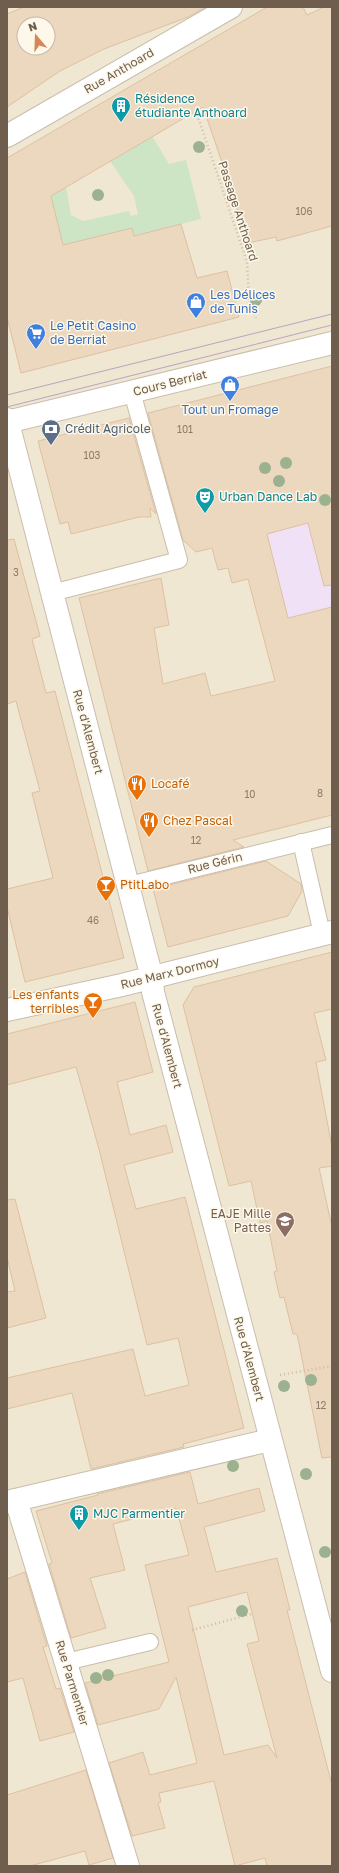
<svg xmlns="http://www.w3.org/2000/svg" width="339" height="1873" viewBox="0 0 339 1873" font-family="'Golos Text',sans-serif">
  <rect width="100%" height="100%" fill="#f9f4e4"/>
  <path fill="#f0e7d3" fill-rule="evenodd" d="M7,7H332V1866H7ZM24,24H48V48H24Z"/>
  <polygon fill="#f1e1f6" points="332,475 332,666 302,674 266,534"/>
  <polygon fill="#cde5c4" points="152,136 169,164 186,160 201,219 134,236 62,247 51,196 66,187 71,215 83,221 129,211 131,216 138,214 134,196 110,161"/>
  <g fill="#ecd7bf" stroke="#ddc1a1" fill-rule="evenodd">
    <path d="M24,7H206L188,17L104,49L60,71L7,107V14ZM24,24H48V48H24Z"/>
    <polygon points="267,7 303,7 307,15 324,7 332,7 332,226 277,241 276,237 248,243 235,203 236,203 203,107 51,196 63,245 132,228 134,236 181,224 197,278 227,271 239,317 21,373 7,317 7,158"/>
    <polygon points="332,366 332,585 324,586 308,523 267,534 288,618 332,607 332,815 233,840 244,847 148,871 79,598 161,578 169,625 154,628 163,684 205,673 211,696 275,681 248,579 232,583 228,568 218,570 212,548 196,552 183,540 148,413"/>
    <polygon points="129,418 156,514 150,508 151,517 139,517 71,534 68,522 60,524 38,441"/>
    <polygon points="14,539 40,636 32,639 46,693 55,691 124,958 25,982 7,907 7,889 53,878 32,793 40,791 16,701 7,704 7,540"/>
    <polygon points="266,861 301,884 302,891 288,916 168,947 153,889"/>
    <polygon points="332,952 332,1009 314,1013 326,1060 316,1062 332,1147 332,1166 319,1168 332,1227 332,1457 322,1458 297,1334 293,1334 284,1297 280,1298 274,1272 277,1271 267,1221 260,1223 251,1181 229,1186 183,1005 194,987"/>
    <polygon points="135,1002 153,1072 117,1082 130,1135 166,1125 173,1152 124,1165 136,1209 185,1197 244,1428 183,1444 184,1447 91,1469 72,1393 7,1409 7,1378 133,1349 145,1396 189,1385 178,1338 147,1345 99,1149 76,1067 7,1085 7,1034"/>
    <polygon points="15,1199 46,1318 7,1328 7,1292 15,1291 7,1257 7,1200"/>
    <path d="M190,1472L198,1504L259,1488L265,1511L204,1527L216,1572L277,1558L290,1610H287L332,1785V1866H267L265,1858L235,1866L214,1781L159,1793L161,1802L158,1803L165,1828L132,1836L109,1763L143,1752L150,1775L197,1763L176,1677L159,1709L98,1725L85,1683L169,1662L145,1565L189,1555L176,1508L113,1524L125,1570L90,1578L106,1628L71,1638L49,1564L52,1563L36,1511L98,1495L97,1494ZM247,1592L259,1641L247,1644L277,1758L268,1745L224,1755L188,1607Z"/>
    <polygon points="25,1572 47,1646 43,1647 56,1689 60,1688 74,1732 40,1741 23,1678 7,1682 7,1579"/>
    <polygon points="86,1770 113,1858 89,1865 85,1851 30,1866 7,1866 7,1795"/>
  </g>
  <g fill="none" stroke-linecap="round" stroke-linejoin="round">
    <defs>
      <g id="lane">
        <polyline points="52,593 179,560 132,392"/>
        <polyline points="301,842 322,934"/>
        <polyline points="129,885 332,835"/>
        <polyline points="66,1662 150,1642"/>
      </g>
      <g id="street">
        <polyline points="7,136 231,7"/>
        <polyline points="7,419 152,978 153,992 332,1671"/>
        <polyline points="7,1010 122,985 332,932"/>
        <polyline points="16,1500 128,1866"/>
        <polyline points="7,1502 270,1440"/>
      </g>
      <polyline id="secondary" points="7,422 332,343"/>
    </defs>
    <use href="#lane" stroke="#c9bdac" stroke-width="18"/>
    <use href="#street" stroke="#c9bdac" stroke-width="24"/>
    <use href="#secondary" stroke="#ccbeab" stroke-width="24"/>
    <g stroke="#d0bba2" stroke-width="2.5" stroke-dasharray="1 3" stroke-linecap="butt">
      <polyline points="196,111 247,262 249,299 256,318"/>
      <polyline points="280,1375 332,1366"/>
      <polyline points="192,1630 252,1614"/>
    </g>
    <use href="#lane" stroke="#fff" stroke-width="16"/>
    <use href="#street" stroke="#fff" stroke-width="22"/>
    <use href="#secondary" stroke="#fff" stroke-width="22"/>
    <g stroke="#b8a4c1" stroke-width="1">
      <polyline points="7,395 332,314"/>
      <polyline points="7,407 332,325"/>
    </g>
  </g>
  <g fill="#9cb18f">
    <circle cx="199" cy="147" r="6"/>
    <circle cx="98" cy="195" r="6"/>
    <circle cx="256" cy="300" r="6"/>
    <circle cx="286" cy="463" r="6"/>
    <circle cx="265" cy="468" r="6"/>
    <circle cx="279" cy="481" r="6"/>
    <circle cx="325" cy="500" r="6"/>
    <circle cx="311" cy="1380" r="6"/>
    <circle cx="284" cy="1386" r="6"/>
    <circle cx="233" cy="1466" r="6"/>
    <circle cx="306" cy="1474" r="6"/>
    <circle cx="325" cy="1552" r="6"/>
    <circle cx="242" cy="1611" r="6"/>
    <circle cx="108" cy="1675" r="6"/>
    <circle cx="96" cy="1678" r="6"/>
  </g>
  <defs>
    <symbol id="building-pin" viewBox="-11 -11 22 30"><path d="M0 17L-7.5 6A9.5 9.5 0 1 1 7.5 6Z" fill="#0f9aa8" stroke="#fdf8ea"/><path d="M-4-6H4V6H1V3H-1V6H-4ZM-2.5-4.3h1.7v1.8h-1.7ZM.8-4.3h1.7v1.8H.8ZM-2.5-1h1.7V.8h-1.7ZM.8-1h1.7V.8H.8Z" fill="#fff"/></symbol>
    <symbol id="shop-pin" viewBox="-11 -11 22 30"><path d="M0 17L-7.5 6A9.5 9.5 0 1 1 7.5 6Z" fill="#3f7fe0" stroke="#fdf8ea"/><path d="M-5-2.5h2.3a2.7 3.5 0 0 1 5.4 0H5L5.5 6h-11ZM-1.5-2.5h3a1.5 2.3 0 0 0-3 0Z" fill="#fff"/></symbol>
    <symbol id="supermarket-pin" viewBox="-11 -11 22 30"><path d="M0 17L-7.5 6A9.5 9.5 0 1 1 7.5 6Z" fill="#3f7fe0" stroke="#fdf8ea"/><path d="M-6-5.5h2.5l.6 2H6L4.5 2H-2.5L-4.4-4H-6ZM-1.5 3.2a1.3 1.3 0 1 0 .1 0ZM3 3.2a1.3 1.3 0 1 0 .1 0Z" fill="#fff"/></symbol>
    <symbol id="bank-pin" viewBox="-11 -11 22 30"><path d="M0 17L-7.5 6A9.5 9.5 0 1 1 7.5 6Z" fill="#5c6f8a" stroke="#fdf8ea"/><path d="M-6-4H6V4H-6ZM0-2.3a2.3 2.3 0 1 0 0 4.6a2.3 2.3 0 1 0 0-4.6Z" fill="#fff"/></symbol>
    <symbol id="theatre-pin" viewBox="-11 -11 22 30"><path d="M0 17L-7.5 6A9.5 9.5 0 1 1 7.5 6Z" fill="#0f9aa8" stroke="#fdf8ea"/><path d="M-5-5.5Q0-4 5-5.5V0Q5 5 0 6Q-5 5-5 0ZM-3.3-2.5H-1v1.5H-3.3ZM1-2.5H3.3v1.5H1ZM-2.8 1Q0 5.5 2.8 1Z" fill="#fff"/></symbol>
    <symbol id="restaurant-pin" viewBox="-11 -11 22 30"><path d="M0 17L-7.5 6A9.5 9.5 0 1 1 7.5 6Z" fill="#e8710a" stroke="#fdf8ea"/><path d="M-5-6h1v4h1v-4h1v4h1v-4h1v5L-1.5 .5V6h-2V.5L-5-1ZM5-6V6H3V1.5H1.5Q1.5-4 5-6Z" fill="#fff"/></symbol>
    <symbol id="bar-pin" viewBox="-11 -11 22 30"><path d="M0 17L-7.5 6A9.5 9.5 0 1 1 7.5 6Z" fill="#e8710a" stroke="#fdf8ea"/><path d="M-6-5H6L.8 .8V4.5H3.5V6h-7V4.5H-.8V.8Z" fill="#fff"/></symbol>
    <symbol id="school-pin" viewBox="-11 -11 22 30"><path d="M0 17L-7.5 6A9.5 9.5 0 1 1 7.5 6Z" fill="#8d6e63" stroke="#fdf8ea"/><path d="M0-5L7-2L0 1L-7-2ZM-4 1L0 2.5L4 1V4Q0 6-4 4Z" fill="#fff"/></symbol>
  </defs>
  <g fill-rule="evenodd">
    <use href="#building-pin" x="110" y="95" width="22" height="30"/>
    <use href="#shop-pin" x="185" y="291" width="22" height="30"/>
    <use href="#supermarket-pin" x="25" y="322" width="22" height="30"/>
    <use href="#shop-pin" x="219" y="374" width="22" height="30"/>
    <use href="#bank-pin" x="40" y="418" width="22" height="30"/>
    <use href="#theatre-pin" x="194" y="486" width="22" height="30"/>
    <use href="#restaurant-pin" x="126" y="773" width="22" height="30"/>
    <use href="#restaurant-pin" x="138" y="810" width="22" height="30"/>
    <use href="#bar-pin" x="95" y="874" width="22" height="30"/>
    <use href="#bar-pin" x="82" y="991" width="22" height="30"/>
    <use href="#school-pin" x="274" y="1210" width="22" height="30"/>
    <use href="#building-pin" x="68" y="1503" width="22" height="30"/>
  </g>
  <g text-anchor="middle" stroke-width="3" stroke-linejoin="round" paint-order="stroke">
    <g font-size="10" fill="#8e7c6a">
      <text x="304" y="215">106</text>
      <text x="185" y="433">101</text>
      <text x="92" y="459">103</text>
      <text x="16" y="576">3</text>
      <text x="320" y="797">8</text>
      <text x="250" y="798">10</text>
      <text x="196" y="844">12</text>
      <text x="93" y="924">46</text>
      <text x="321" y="1409">12</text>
    </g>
    <g font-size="12" fill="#6f5e4d" stroke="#fdf8ea">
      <text transform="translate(119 71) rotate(-30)" y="4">Rue Anthoard</text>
      <text transform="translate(238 211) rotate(72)" y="4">Passage Anthoard</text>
      <text transform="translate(170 383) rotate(-14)" y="4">Cours Berriat</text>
      <text transform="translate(88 732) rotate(75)" y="4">Rue d'Alembert</text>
      <text transform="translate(215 863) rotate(-14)" y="4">Rue Gérin</text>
      <text transform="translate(170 973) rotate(-14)" y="4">Rue Marx Dormoy</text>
      <text transform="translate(167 1046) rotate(75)" y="4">Rue d'Alembert</text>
      <text transform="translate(249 1359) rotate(75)" y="4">Rue d'Alembert</text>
      <text transform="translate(72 1683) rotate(73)" y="4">Rue Parmentier</text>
    </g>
    <g font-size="12" fill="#0d838f" stroke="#fdf8ea" text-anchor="start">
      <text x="135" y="103">Résidence<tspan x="135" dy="14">étudiante Anthoard</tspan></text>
      <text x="219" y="501">Urban Dance Lab</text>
      <text x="93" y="1518">MJC Parmentier</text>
    </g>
    <g font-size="12" fill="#366cbe" stroke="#fdf8ea" text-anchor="start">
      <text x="210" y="299">Les Délices<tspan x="210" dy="14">de Tunis</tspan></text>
      <text x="50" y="330">Le Petit Casino<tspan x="50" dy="14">de Berriat</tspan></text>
      <text x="230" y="414" text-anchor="middle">Tout un Fromage</text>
    </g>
    <g font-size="12" fill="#4e5e75" stroke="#fdf8ea" text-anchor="start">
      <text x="65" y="433">Crédit Agricole</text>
    </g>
    <g font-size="12" fill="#c56008" stroke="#fdf8ea" text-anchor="start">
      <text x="151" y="788">Locafé</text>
      <text x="163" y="825">Chez Pascal</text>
      <text x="120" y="889">PtitLabo</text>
      <text x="79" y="999" text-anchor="end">Les enfants<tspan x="79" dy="14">terribles</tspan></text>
    </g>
    <g font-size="12" fill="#785e54" stroke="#fdf8ea" text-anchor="end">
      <text x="271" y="1218">EAJE Mille<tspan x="271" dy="14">Pattes</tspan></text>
    </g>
  </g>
  <rect width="339" height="1873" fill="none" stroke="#6f5e4d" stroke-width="16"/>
  <g transform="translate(36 36) rotate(341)"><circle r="19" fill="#fdf8ea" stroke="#c4baab"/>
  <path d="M0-3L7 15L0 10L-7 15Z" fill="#d78656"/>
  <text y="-6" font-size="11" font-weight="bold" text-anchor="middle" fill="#6f5e4d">N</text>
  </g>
</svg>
